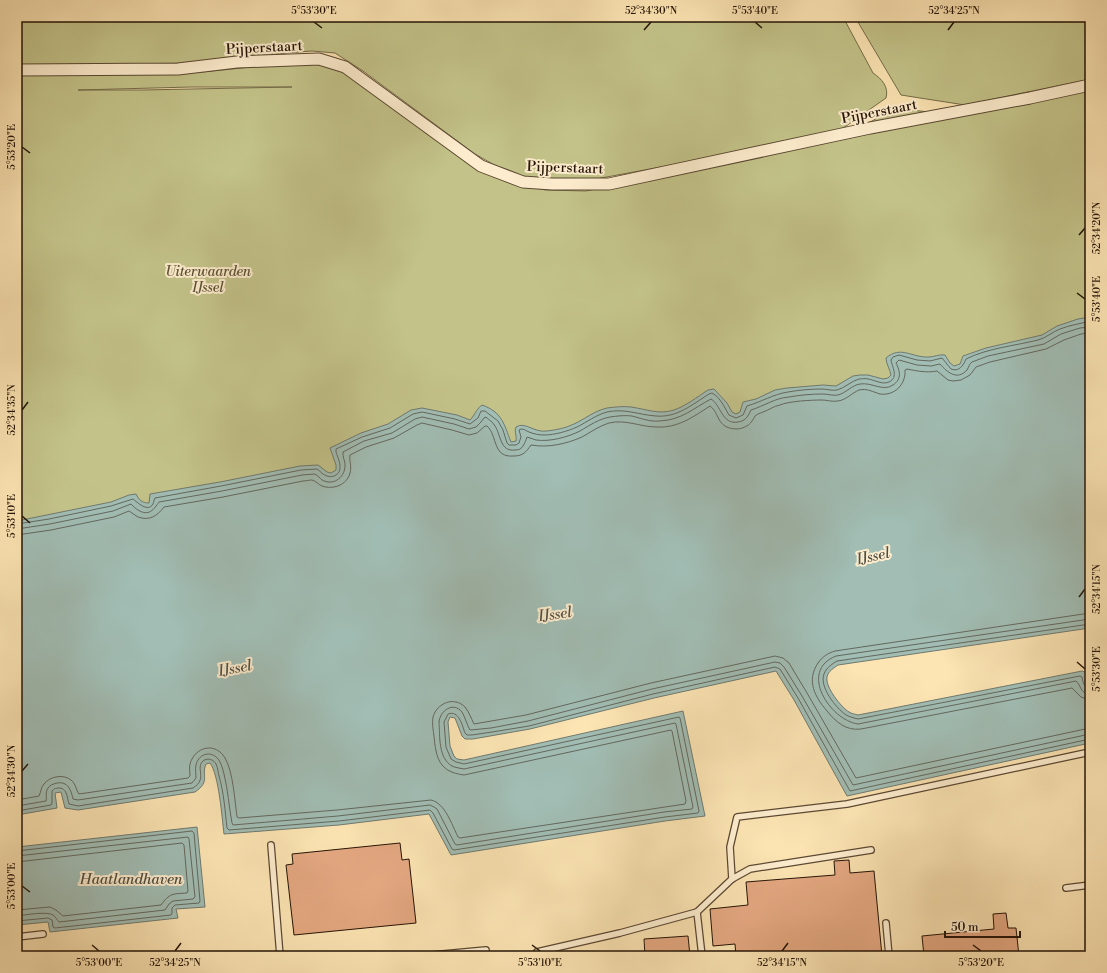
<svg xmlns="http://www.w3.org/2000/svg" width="1107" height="973" viewBox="0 0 1107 973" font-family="'Libre Bodoni',serif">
  <rect width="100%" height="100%" fill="#fce4b3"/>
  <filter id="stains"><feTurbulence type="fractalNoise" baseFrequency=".005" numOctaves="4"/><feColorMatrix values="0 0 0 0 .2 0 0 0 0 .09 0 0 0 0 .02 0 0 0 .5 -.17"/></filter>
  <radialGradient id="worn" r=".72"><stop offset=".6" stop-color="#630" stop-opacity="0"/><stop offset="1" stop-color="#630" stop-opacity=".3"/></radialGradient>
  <g fill="#c3c389" stroke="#746c48" fill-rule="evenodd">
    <path d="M17,17H843L873,73C882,79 889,87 886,98L839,131L666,166L585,181H548L518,175L498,167L475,154L363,71L335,53L312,51L286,53L250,58L202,63L17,65Z"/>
    <polygon points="855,17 1090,17 1090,79 965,105 901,95"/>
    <path d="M287,62H332L515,184L546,190L586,191L667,175L1090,89V341L736,414L17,531V74L202,72L252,67ZM191,87H292L142,90H78Z"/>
    <polygon points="893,108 929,112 864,126"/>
  </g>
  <g fill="#a1bdb4" stroke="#6f796f">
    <path d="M1090,317V628L838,665C834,668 828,671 827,677C825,687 841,707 849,712C852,714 855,714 858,715L1082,671L1085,672L1090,691V743L847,796L794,700L776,671L654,698L530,729L473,739H465L462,736L455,718L450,717L448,722L450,746L454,756L457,759L464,760L683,711L705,816L665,821L451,855L429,814L339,825L224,834C222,818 219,775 210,763L206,764C201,776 211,781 195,792L78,810L65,808L61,792L55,793L57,808L17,815V521L111,502L129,495L136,494C139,500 142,503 149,503L150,494L220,482L300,466L318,465L327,472L331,473L336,470V465L330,448L361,433L388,424L411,410L422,408L457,415L470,420C475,415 477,408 482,405C502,412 504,424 511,442L516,441C517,436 514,432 516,427C525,421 534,433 547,431C556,430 566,428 574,424C585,419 594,411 607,408C615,407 624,406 631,407C646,409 659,415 674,410C686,406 697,397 708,390L714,389L727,403L732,412L736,414L740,412L743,402L756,399L775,390L787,388L823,385L836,386L853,376L860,375H868L883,379L888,378L891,375C890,369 886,364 886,358C901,345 912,358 929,357C934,357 939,354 945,355L950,363L954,366L960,364L963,356L986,348L1042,335L1057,326L1078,319Z"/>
    <polygon points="197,827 205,907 176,909 178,918 50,932 48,922 17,925 17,847"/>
  </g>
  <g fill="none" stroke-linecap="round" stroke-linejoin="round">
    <g stroke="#63685e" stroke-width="1">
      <path d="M17,524L49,519L111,506L133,499C137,502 148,513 153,504C154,502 154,499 155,498L221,486L301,470L317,469C320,471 323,475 327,476C330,477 333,477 336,475C344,470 338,458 336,452V449L362,437L390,428L413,414L422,412L455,419L470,424L478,418L481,411H485L498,421L503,430L507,443L509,445H516L519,443L521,437L519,430L521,429C525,429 526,431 529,432C534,434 539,435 544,435C555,435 568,431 577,427C587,422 596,415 607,412C625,408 639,415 656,416C677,418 693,404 709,394L712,393C721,398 724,407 729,415L736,418L743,415L747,406C761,402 774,394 788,392C799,390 811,389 822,389C827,389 832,391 837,390C845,388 851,381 859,379C862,379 866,378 868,379C875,380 882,385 889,382C899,377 892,367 891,360L893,357L899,355L917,360L930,361L942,358L951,369C959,372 963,366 966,359C988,348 1014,346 1038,340C1046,338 1052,332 1060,329C1070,325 1080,324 1090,321"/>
      <path d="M17,529L50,524L113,511L131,504C133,506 136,509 138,510C149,517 154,509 159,502L222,491L302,475L315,474C318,476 320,478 322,480C333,486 344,478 345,467C346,462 342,457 343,452L364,441L392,433L415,419L422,417L454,424L469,429L476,427L481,422L484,418L486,417C489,420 493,422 495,426C501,435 500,452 515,450C519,450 521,449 523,446C525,443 526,440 527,437C530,438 533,439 536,440C550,442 568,437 580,431C590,425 599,419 610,417C617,416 625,415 632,416C640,418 650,422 659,421C682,420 692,409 711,399C721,405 722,425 738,422C746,421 748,416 751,410C764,406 775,398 789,397C800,395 812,394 823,394C828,394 833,396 838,395C846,393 852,385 860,384C872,382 883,392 893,385C902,379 900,371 896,363L899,360L917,365L931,366L940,364C947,372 957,381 967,370C969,367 969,364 972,362L988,356L1044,344L1061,334L1080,328L1090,327"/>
      <path d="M17,535L51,530L114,517L129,511C132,513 135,515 138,517C150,521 157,516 164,507L223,497L303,481C305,481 309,480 312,480C316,481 319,485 322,486C333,490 347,485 350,473C352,466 349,461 350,455L366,447L394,438L417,425L422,423L452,430L469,435L477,433L485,426H487C498,436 492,458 514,456C523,456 526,452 531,445C548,448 566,444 582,437C591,432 599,426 609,423C626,419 640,427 657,427C678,428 693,417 710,406C720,413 716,428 736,429C742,429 749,426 752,421C753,420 754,418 755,416C757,414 761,413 763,412C769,410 774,406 780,405C789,401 812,400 822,400C827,400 832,402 838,401C846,400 852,393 859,390C867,388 873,392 880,394C895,396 906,384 905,370L907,369C917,371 927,373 937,371L948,380L953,381L961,380L970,375L976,367L990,362L1046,349L1064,340L1081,334L1090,333"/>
      <path d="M1090,613L835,651C828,653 822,657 818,663C806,681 815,697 827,711C836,722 846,731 861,729L1072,688L1081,697L1090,700"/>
      <path d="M1090,619L836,656C798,671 830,720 858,724L1076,681C1082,686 1079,693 1090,694"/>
      <path d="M1090,624L837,661C832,664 826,668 824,674C819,687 836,708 846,715C850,717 854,718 858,719L1080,676L1082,677C1083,682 1084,688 1090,689"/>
      <path d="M17,800L39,796C41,792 41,787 44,784C50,776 64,774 71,780C76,784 76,790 79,794L188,778L190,776C190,772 189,768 190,764C195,746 216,742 225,758C233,771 235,802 237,817L239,818L337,810L431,800C445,803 452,825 458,837L460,838L685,804L686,801L672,731L671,730L464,775C439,772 436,758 434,736C433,730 432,723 433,717C437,703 454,696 465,707C469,712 471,718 474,724L526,715L651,683L775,656L783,658L789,663L807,693L856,778L1090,728"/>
      <path d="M17,806L46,801C47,797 45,792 48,788C50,785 53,784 57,783C68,781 71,790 73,799L78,800L192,783L196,778C196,774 195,769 196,765C199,752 214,750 220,762C222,766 223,770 224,774C228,790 229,807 232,823L233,825L338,816L430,805L434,807L437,809L455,844L457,845L664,812L692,809L693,807L676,724L675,723L464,769C460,768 456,768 452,766C438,758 440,736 439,722C440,711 453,701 462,712C465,717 467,725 470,730L491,728L528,721L652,689L775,662L780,663L784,667L802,696L853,785L1090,734"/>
      <path d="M17,811L51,805L52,803V791C55,788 54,789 58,788C67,787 67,797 69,804L78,806L193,788C208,779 195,768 203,761C208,757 214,760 216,764C218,768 218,773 219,776C224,793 225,811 227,828L229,830L339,821L430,810L433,813L452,849L454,850L665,817L698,813L699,811L680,718L679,717L464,764L456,762L451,759L446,747L444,722L448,714C459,710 462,725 465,733L467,735H472L492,732L529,726L653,694L775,667L780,669L798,698L850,791L1090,739"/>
      <polyline points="17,851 192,831 194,833 200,901 199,903 175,905 172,908 172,913 171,915 55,928 53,927 52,920 48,918 17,921"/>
      <path d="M17,856L188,837L189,839L195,897L193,899L173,901L169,904L165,910L59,922C57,920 56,917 53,915C47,911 25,915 17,916"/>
      <path d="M17,862L182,843L184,845L188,891L187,893C172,894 170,893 161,905L63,916L56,910L50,907L17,910"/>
    </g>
  </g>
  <g fill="#e4a881" stroke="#251407">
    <polygon points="400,843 402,860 409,859 416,923 294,935 286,865 293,864 292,854"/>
    <polygon points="849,860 850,873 874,871 882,956 736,956 735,944 713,946 710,909 748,905 746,882 835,875 834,861"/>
    <polygon points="1006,913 1008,928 1016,928 1019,956 924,956 922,936 994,929 993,914"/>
    <polygon points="688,936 690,956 645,956 644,939"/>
  </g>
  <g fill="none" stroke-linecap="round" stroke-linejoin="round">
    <defs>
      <g id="lane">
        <polyline points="271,845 280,956"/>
        <polyline points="732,879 730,847 737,817 847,804 1090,752"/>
        <polyline points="1066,888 1090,885"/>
        <polyline points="697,912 702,956"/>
        <polyline points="886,923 889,956"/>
        <polyline points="17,937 43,934"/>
        <polyline points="421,956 486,950 486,956"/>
        <polyline points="538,956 537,952 620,933 697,912 732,879 750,869 871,850"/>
      </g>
      <polyline id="street" points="17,70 178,69 237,62 319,59 345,67 481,166 523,182 552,184 609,184 870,128 1030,98 1090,85"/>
    </defs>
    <use href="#lane" stroke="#5b4832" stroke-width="8"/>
    <use href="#street" stroke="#5b4832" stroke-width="13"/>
    <use href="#lane" stroke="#fdedce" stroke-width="5.5"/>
    <use href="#street" stroke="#fdedce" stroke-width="11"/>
  </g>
  <path fill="none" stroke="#251407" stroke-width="1.5" d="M314,22L322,28M755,22L762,28M644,30L651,22M948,30L954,22M22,147L30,153M1079,235L1085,228M1077,293L1085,299M22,410L28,402M22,516L30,523M1079,597L1085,589M1077,662L1085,669M22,771L28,764M22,886L30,892M92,945L99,951M532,945L540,951M973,945L981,951M175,951L181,943M782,951L788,943"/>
  <g text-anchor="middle" stroke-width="4" stroke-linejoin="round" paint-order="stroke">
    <g font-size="14" fill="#251407" stroke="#fdedce">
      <text transform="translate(264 47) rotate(-3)" y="5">Pijperstaart</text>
      <text transform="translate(879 111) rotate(-11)" y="5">Pijperstaart</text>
      <text transform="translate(565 167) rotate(2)" y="5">Pijperstaart</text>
    </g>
    <g font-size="14" font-style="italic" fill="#5c5134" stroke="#fdedce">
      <text x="208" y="276">Uiterwaarden<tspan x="208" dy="16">IJssel</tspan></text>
    </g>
    <g font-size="15" font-style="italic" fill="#504f44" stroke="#fdedce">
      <text transform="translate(873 556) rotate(-12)" y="5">IJssel</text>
      <text transform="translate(555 614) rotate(-8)" y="5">IJssel</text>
      <text transform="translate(235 668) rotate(-10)" y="5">IJssel</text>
      <text x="131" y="884">Haatlandhaven</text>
    </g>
  </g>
  <rect width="1107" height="973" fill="none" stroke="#fce4b3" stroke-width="44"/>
  <path d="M945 931v6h75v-6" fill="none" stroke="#251407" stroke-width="2"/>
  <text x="951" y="931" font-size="12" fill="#251407" stroke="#fdedce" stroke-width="3" paint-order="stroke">50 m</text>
  <rect x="22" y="22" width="1063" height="929" fill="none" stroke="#251407" stroke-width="1.5"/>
  <g font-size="10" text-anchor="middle" fill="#251407">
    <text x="314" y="14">5°53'30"E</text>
    <text x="651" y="14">52°34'30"N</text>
    <text x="755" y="14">5°53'40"E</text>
    <text x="954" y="14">52°34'25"N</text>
    <text transform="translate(11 147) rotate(-90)" y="4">5°53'20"E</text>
    <text transform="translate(1096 228) rotate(-90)" y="4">52°34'20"N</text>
    <text transform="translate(1096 299) rotate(-90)" y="4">5°53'40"E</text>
    <text transform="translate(11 410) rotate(-90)" y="4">52°34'35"N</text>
    <text transform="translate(11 516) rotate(-90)" y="4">5°53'10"E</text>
    <text transform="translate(1096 589) rotate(-90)" y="4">52°34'15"N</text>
    <text transform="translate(1096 669) rotate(-90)" y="4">5°53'30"E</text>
    <text transform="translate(11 771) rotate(-90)" y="4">52°34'30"N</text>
    <text transform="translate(11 886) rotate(-90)" y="4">5°53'00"E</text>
    <text x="99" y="966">5°53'00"E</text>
    <text x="175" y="966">52°34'25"N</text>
    <text x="540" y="966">5°53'10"E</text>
    <text x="782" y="966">52°34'15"N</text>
    <text x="981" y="966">5°53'20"E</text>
  </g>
  <rect width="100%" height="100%" filter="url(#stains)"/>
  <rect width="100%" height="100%" fill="url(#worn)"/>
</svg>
